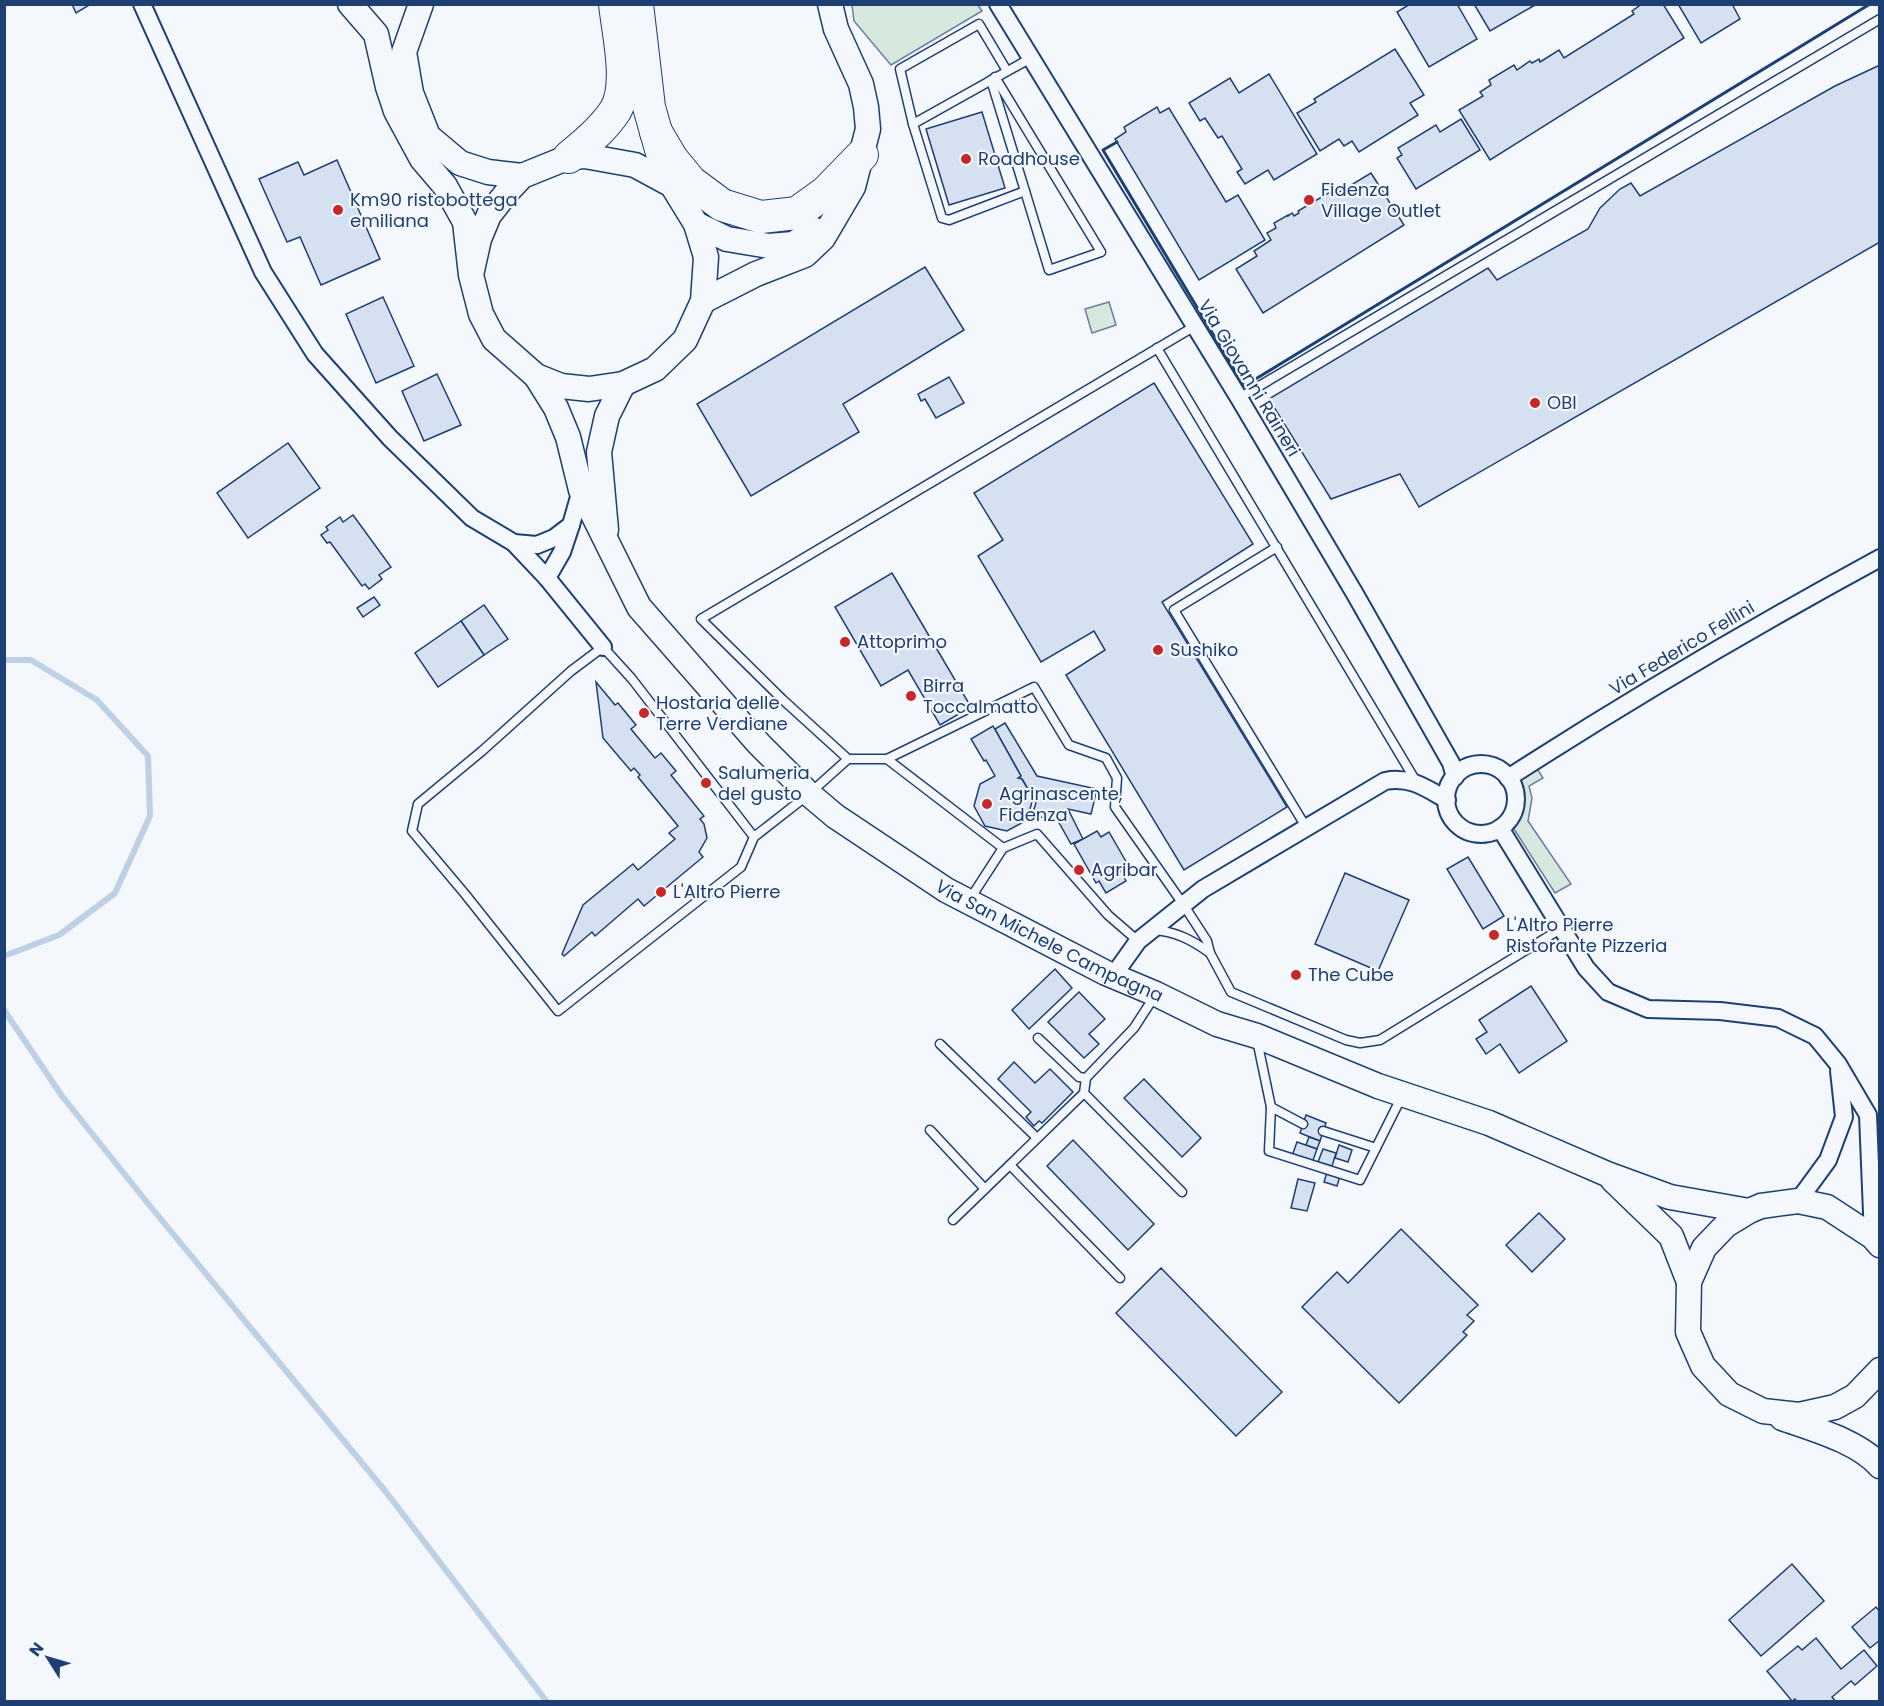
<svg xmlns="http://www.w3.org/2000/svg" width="1884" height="1706" viewBox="0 0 1884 1706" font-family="Poppins,sans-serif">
  <rect width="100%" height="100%" fill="#f4f7fb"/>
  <g fill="#d7e8df" stroke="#687fa3" stroke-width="1.5">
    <polygon points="852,5 978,5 982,11 891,65 854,21"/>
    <polygon points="1109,302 1116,325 1092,333 1085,309"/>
    <polygon points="1536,767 1543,778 1529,786 1532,798 1528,821 1571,884 1555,893 1514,829 1523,794 1518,780"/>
  </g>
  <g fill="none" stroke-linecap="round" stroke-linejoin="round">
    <g stroke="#bed0e5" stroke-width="6">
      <polyline points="4,660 31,660 97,700 148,756 150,816 115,893 59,935 4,956"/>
      <polyline points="4,1010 62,1096 150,1206 386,1492 547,1702"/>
    </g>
  </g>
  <g fill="#d5e0f0" stroke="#1d3f73" stroke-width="1.5">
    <polygon points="72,4 91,4 76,13"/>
    <polygon points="1410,4 1457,4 1477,39 1429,67 1397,12"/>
    <polygon points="1474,4 1534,4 1535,5 1490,31"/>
    <polygon points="1642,4 1663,4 1684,38 1490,160 1459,110 1483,96 1480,92 1491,85 1489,80 1514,65 1517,70 1530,61 1532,63 1539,59 1540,62 1559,50 1564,58 1634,14 1632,11"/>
    <polygon points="1678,4 1732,4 1740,19 1701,43"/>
    <polygon points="1395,49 1424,95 1410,103 1418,115 1359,152 1352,141 1344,146 1339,139 1320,151 1297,113 1316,102 1314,99"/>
    <polygon points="1880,65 1880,242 1419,507 1400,474 1331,499 1269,399 1488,268 1497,280 1588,229 1600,208 1620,189 1631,183 1640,196 1835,86"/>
    <polygon points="1269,74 1317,154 1274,180 1268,170 1245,184 1237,172 1242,169 1222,136 1218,138 1205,118 1200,121 1189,103 1230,78 1239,93"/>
    <polygon points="1157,107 1160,113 1169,108 1226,202 1238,195 1265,240 1199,280 1115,139 1126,132 1124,127"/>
    <polygon points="982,112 1005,188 949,205 926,129"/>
    <polygon points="1461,119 1480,150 1416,189 1397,158 1402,155 1398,148 1436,125 1440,132"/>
    <polygon points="337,160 380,259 321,285 300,237 287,242 259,179 298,162 304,175"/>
    <polygon points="1371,173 1404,225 1263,313 1236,269 1257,256 1254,251 1271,240 1267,233 1276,228 1274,223 1288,215 1288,216 1292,213 1294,216 1299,213 1298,211 1335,189 1338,193"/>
    <polygon points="925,267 964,330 843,404 859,432 751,496 697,404"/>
    <polygon points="383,297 414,366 376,383 346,314"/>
    <polygon points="437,374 461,425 424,441 402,391"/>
    <polygon points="949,377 964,403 936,418 925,399 921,401 918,394"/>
    <polygon points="1154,383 1253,544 1162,602 1287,807 1184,870 1066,675 1105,650 1094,631 1041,662 978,556 1003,540 974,493"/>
    <polygon points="288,443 320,488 248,538 217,493"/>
    <polygon points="353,515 391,567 379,575 382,579 369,589 365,584 362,586 330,542 327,543 321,535 328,530 326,527 340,517 343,522"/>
    <polygon points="892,573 971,707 940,725 908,670 881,686 835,607"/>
    <polygon points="374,597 380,605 363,617 357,608"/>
    <polygon points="484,605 508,639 484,655 461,621"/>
    <polygon points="461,621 484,655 438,687 415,653"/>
    <polygon points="596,682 615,705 618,703 636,725 631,729 655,758 661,753 676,771 671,775 704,816 700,819 704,824 707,838 699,852 703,857 644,906 638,899 595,936 592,932 564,956 562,954 583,905 633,864 638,870 675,839 669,833 678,826 638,777 640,775 634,768 631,771 603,738"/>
    <polygon points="1005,723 1037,776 1097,789 1091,814 1068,809 1083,839 1071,844 1058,821 1032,815 1036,803 1022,779 1018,778 1021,776 995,729"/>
    <polygon points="993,726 1021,776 1018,778 1022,779 1033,798 1027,820 1007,831 985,826 974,806 980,784 995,776 986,760 984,761 971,739"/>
    <polygon points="1097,831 1101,837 1109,832 1128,865 1120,870 1126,881 1106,893 1099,881 1096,883 1074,844"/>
    <polygon points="1468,857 1504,916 1483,929 1447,869"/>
    <polygon points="1345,873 1409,900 1378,971 1315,944"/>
    <polygon points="1055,969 1072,988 1029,1029 1012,1010"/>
    <polygon points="1531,986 1567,1041 1519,1073 1500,1044 1486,1054 1476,1039 1487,1032 1479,1020"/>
    <polygon points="1079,992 1105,1019 1089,1034 1099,1044 1084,1058 1048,1022"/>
    <polygon points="1014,1062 1035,1083 1050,1069 1073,1092 1042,1123 1039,1121 1034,1126 1026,1117 1031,1112 998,1079"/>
    <polygon points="1144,1079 1201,1138 1182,1157 1124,1098"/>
    <polygon points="1306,1115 1326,1123 1320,1141 1300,1133"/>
    <polygon points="1309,1137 1320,1141 1317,1149 1306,1145"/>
    <polygon points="1073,1140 1154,1224 1128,1250 1047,1166"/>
    <polygon points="1297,1142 1317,1149 1312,1163 1292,1156"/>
    <polygon points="1339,1145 1352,1150 1348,1162 1335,1158"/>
    <polygon points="1323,1149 1336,1153 1332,1166 1318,1162"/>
    <polygon points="1327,1172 1340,1176 1337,1186 1324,1182"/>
    <polygon points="1298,1179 1315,1183 1307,1211 1291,1208"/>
    <polygon points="1539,1213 1565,1239 1532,1272 1506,1245"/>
    <polygon points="1401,1229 1478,1305 1467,1315 1474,1321 1463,1332 1467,1335 1399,1403 1302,1307 1337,1272 1348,1283"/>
    <polygon points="1161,1268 1282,1392 1236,1436 1116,1313"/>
    <polygon points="1792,1564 1824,1601 1761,1656 1729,1620"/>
    <polygon points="1876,1607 1880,1612 1880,1640 1870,1648 1852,1627"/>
    <polygon points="1816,1638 1841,1669 1864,1650 1877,1666 1855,1685 1851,1681 1832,1697 1836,1702 1797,1702 1795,1699 1792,1701 1767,1671 1798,1646 1802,1650"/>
  </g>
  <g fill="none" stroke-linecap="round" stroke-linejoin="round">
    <defs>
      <g id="lane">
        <polyline points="995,77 1101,252 1049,270 1025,191"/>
        <polyline points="991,80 1025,191 949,220 942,218 913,124 900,69 979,24 1007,71"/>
        <polyline points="913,124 1031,58"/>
        <polyline points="1157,348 1417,783"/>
        <polyline points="1239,398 1880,19"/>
        <polyline points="1277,547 1174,610 1306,827"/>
        <polyline points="848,759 782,699 701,619 1195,326"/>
        <polyline points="887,759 1003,848 970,899"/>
        <path d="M754,837L632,679L603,647L571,671L482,751L418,804L412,831L465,894L558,1011L741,867L754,837L809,794L848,759H887L1034,687L1069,745L1106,758L1117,778L1115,807L1183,904L1207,941L1210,953C1192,940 1175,931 1153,930"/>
        <polyline points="1003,848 1037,834 1108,915 1138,941"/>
        <polyline points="1210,953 1231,992 1346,1040 1360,1043 1380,1040 1562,928"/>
        <polyline points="1038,1038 1079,1077 1086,1078 1134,1028 1154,997"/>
        <polyline points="1257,1040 1271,1107 1269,1151 1360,1180 1402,1096"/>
        <polyline points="940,1044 1037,1138"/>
        <polyline points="1084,1093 1182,1192"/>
        <polyline points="1271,1107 1303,1124"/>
        <polyline points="930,1130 985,1189"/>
        <polyline points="1323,1131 1376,1148"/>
        <polyline points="1010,1165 1120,1278"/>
        <polyline points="953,1220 1084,1093 1086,1078"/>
      </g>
      <g id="street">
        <polyline points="142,4 263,272 315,354 390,438 472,518 514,543 547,578 603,647"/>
        <polyline points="998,4 1239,398 1355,594 1451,763 1455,777"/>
        <polyline points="514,543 537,545 554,538 571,525 581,490"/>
        <polyline points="547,578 562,552 571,525"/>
        <circle cx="1481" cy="799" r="35"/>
        <path d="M1508,778C1629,700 1753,627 1880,558"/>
        <polyline points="1500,828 1586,968 1608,992 1648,1009 1720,1011 1778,1018 1815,1036 1838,1064 1868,1115 1873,1237"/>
        <path d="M1113,976L1138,941L1203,889L1385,781C1410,776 1426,788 1447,800"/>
        <polyline points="1798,1201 1828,1160 1844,1117 1839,1071"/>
      </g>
      <g id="secondary">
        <polyline points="350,4 376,34 388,87 396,111 422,159 445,186 465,222 471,275 481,314 494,339 536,376 561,386 589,389 623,384 655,369 685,340 703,301 706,257 696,224 672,185 635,165 585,156 569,157 522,176 508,191 489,215 479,239 471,275"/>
        <polyline points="421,4 404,52 411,93 428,136 460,163 488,172 522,176"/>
        <polyline points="696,224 727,239 769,246 793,244 815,230"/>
        <polyline points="703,301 756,274 805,255 823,238 853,187 868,129 866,107 861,84 836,29 830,4"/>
        <path id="s1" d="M536,376L556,408L568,437L581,490L639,607L759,744L809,794L835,816L946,890L1106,973L1156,994L1217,1024L1257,1036L1378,1086L1489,1123L1607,1174L1670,1197L1749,1211"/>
        <polyline points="606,530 599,452 607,416 623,384"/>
        <polyline points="1613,1180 1671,1236 1689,1282"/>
        <polyline points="1880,1245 1873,1237 1827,1207 1798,1201 1761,1206 1749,1211 1726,1225 1704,1248 1689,1282 1688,1332 1703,1366 1729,1394 1763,1411 1799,1415 1835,1407 1855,1396 1880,1370"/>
        <path d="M1782,1418C1813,1429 1858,1441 1880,1466"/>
      </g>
      <g id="highway">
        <polyline points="637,4 649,107 662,153"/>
        <polyline points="656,132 672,159 691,182 722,205 761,217 797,213 826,192 862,155"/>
        <path d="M569,157C586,143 603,129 615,111C631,85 618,34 615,4"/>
      </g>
    </defs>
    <use href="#lane" stroke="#1d3f73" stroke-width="11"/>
    <use href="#street" stroke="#1d3f73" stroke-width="20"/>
    <use href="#secondary" stroke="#1d3f73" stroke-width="27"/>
    <use href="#highway" stroke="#1d3f73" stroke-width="34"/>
    <use href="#lane" stroke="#f4f7fb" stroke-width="8"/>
    <use href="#street" stroke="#f4f7fb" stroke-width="16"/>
    <use href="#secondary" stroke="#f4f7fb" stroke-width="24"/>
    <use href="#highway" stroke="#f4f7fb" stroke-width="32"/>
    <polyline stroke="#1d3f73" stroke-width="3" points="1117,142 1103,150 1244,386 1870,4"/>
  </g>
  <g fill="#c62828" stroke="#f4f7fb" stroke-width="2">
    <circle cx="966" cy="159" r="6"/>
    <circle cx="1309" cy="200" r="6"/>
    <circle cx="338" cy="210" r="6"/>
    <circle cx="1535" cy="403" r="6"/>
    <circle cx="845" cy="642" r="6"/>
    <circle cx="1158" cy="650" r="6"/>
    <circle cx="911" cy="696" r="6"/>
    <circle cx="644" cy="713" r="6"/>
    <circle cx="706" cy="783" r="6"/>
    <circle cx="987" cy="804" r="6"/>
    <circle cx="1079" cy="870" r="6"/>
    <circle cx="661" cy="892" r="6"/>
    <circle cx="1494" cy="935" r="6"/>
    <circle cx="1296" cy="975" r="6"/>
  </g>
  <g text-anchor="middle" stroke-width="4.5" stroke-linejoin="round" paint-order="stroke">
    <g font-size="18" fill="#1d3f73" stroke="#f4f7fb" text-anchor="start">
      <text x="978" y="165">Roadhouse</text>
      <text x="1321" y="196">Fidenza<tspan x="1321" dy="21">Village Outlet</tspan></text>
      <text x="350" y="206">Km90 ristobottega<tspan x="350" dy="21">emiliana</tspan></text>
      <text x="1547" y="409">OBI</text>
      <text x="857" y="648">Attoprimo</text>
      <text x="1170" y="656">Sushiko</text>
      <text x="923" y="692">Birra<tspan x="923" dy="21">Toccalmatto</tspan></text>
      <text x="656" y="709">Hostaria delle<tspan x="656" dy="21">Terre Verdiane</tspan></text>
      <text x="718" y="779">Salumeria<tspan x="718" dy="21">del gusto</tspan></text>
      <text x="999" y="800">Agrinascente,<tspan x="999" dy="21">Fidenza</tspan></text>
      <text x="1091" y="876">Agribar</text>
      <text x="673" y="898">L'Altro Pierre</text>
      <text x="1506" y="931">L'Altro Pierre<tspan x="1506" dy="21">Ristorante Pizzeria</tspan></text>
      <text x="1308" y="981">The Cube</text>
    </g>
    <g font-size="18" fill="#1d3f73" stroke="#f4f7fb">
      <text transform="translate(1249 378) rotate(59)" y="6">Via Giovanni Raineri</text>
      <text transform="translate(1682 648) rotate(-31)" y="6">Via Federico Fellini</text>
      <text dy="6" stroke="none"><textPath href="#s1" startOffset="790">Via San Michele Campagna</textPath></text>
    </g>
  </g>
  <rect width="1884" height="1706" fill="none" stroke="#1d3f73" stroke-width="12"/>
  <g transform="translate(48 1658) rotate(307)" stroke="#f4f7fb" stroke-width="4.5" paint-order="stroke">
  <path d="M0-4.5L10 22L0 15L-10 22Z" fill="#1d3f73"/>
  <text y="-9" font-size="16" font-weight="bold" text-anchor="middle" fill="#1d3f73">N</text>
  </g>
</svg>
